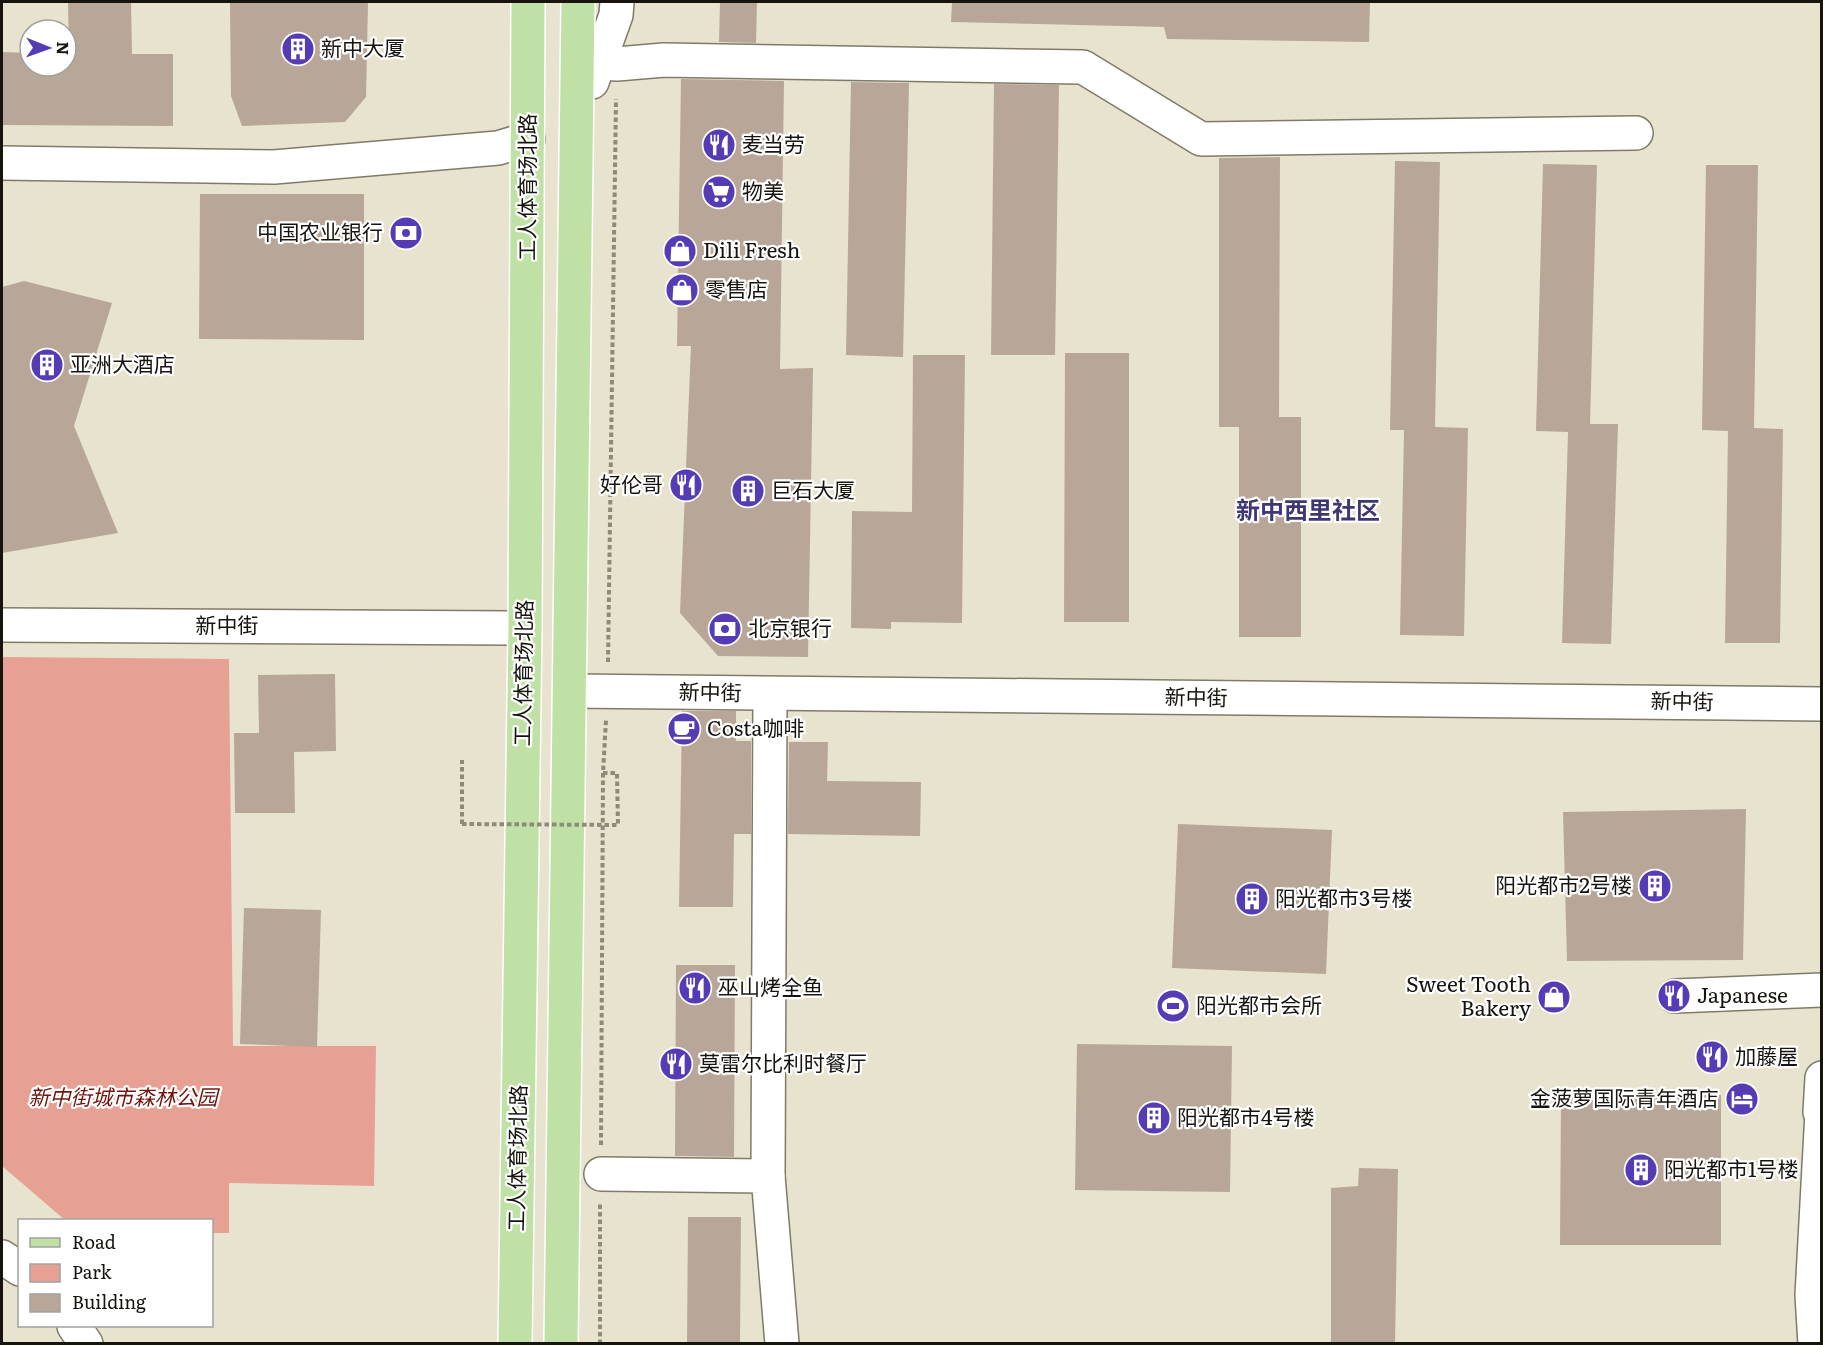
<svg xmlns="http://www.w3.org/2000/svg" width="1823" height="1345" viewBox="0 0 1823 1345" font-family="Literata,'Noto Sans SC',serif">
  <rect width="100%" height="100%" fill="#e7e3ce"/>
  <polygon fill="#e7a094" points="2,657 229,659 233,1046 376,1046 374,1186 229,1183 229,1233 212,1233 212,1220 65,1220 2,1166"/>
  <g fill="#b8a798">
    <polygon points="68,2 131,2 132,54 173,54 173,126 2,125 2,52 30,53 30,66 66,66 66,53 69,53"/>
    <polygon points="230,2 368,2 366,97 345,122 242,126 231,96"/>
    <polygon points="720,2 757,2 756,43 719,42"/>
    <polygon points="952,2 1370,2 1369,42 1167,39 1164,27 951,22"/>
    <polygon points="681,79 784,81 780,369 813,368 808,657 718,656 680,613 691,346 677,346"/>
    <polygon points="851,82 909,83 903,357 846,355"/>
    <polygon points="994,84 1059,85 1055,355 991,355"/>
    <polygon points="1280,157 1279,417 1301,417 1301,637 1239,637 1239,427 1219,427 1219,158"/>
    <polygon points="1395,161 1440,162 1435,427 1468,428 1464,636 1400,635 1404,430 1390,430"/>
    <polygon points="1543,164 1597,165 1590,424 1618,424 1611,644 1562,643 1568,432 1536,431"/>
    <polygon points="1706,165 1758,165 1754,428 1783,429 1780,643 1725,643 1728,431 1702,430"/>
    <polygon points="200,194 364,194 364,340 199,339"/>
    <polygon points="24,281 112,303 74,426 118,533 2,553 2,287"/>
    <polygon points="1065,353 1129,353 1129,622 1064,622"/>
    <polygon points="913,355 965,355 962,623 891,622 891,629 851,628 852,511 912,512"/>
    <polygon points="335,674 336,751 294,752 295,813 235,813 234,733 259,733 258,675"/>
    <polygon points="682,711 736,711 736,741 751,741 751,834 734,834 733,907 679,907"/>
    <polygon points="789,742 828,742 827,781 921,782 920,836 788,834"/>
    <polygon points="1746,809 1743,960 1567,961 1563,812"/>
    <polygon points="1178,824 1332,830 1326,974 1172,968"/>
    <polygon points="244,908 321,910 317,1047 240,1044"/>
    <polygon points="676,965 735,965 734,1157 675,1156"/>
    <polygon points="1077,1044 1232,1046 1230,1192 1075,1190"/>
    <polygon points="1561,1095 1721,1095 1721,1245 1560,1245"/>
    <polygon points="1359,1168 1398,1169 1395,1344 1331,1344 1331,1188 1358,1186"/>
    <polygon points="688,1217 741,1217 740,1344 687,1344"/>
  </g>
  <g fill="none" stroke-linecap="round" stroke-linejoin="round">
    <defs>
      <g id="minor">
        <polyline points="600,63 617,64 664,60 1083,67 1201,139 1636,133"/>
        <polyline points="592,82 616,15 617,2"/>
        <polyline points="2,163 274,167 498,148 528,139"/>
        <polyline points="2,625 525,628"/>
        <polyline points="571,691 1822,704"/>
        <polyline points="1675,996 1822,990"/>
        <polyline points="1820,1112 1822,1078"/>
        <polyline points="601,1174 768,1176 782,1344"/>
        <polyline points="768,1176 770,694"/>
        <polyline points="2,1257 20,1269"/>
        <polyline points="74,1326 86,1344"/>
        <polyline points="1815,1344 1812,1295 1822,1112"/>
      </g>
      <g id="major">
        <polyline points="515,1344 525,628 528,2"/>
        <polyline points="561,1344 578,2"/>
      </g>
    </defs>
    <use href="#minor" stroke="#7f7b68" stroke-width="36"/>
    <use href="#major" stroke="#fff" stroke-width="36"/>
    <g stroke="#8d8a7b" stroke-width="4" stroke-dasharray="4.5 3" stroke-linecap="butt">
      <polyline points="608,662 616,99"/>
      <polyline points="603,773 617,773 618,825"/>
      <polyline points="462,824 462,760"/>
      <polyline points="601,1145 603,773 606,720"/>
      <polyline points="600,1344 600,1203"/>
    </g>
    <use href="#minor" stroke="#fff" stroke-width="33"/>
    <use href="#major" stroke="#c0e1a6" stroke-width="33"/>
    <polyline stroke="#8d8a7b" stroke-width="4" stroke-dasharray="4.5 3" stroke-linecap="butt" points="462,824 618,825"/>
  </g>
  <defs>
    <symbol id="building-disc" viewBox="-11 -11 22 22"><circle r="9.5" fill="#553cb4" stroke="#fff"/><path d="M-4-6H4V6H1V3H-1V6H-4ZM-2.5-4.3h1.7v1.8h-1.7ZM.8-4.3h1.7v1.8H.8ZM-2.5-1h1.7V.8h-1.7ZM.8-1h1.7V.8H.8Z" fill="#fff"/></symbol>
    <symbol id="restaurant-disc" viewBox="-11 -11 22 22"><circle r="9.5" fill="#553cb4" stroke="#fff"/><path d="M-5-6h1v4h1v-4h1v4h1v-4h1v5L-1.5 .5V6h-2V.5L-5-1ZM5-6V6H3V1.5H1.5Q1.5-4 5-6Z" fill="#fff"/></symbol>
    <symbol id="supermarket-disc" viewBox="-11 -11 22 22"><circle r="9.5" fill="#553cb4" stroke="#fff"/><path d="M-6-5.5h2.5l.6 2H6L4.5 2H-2.5L-4.4-4H-6ZM-1.5 3.2a1.3 1.3 0 1 0 .1 0ZM3 3.2a1.3 1.3 0 1 0 .1 0Z" fill="#fff"/></symbol>
    <symbol id="bank-disc" viewBox="-11 -11 22 22"><circle r="9.5" fill="#553cb4" stroke="#fff"/><path d="M-6-4H6V4H-6ZM0-2.3a2.3 2.3 0 1 0 0 4.6a2.3 2.3 0 1 0 0-4.6Z" fill="#fff"/></symbol>
    <symbol id="shop-disc" viewBox="-11 -11 22 22"><circle r="9.5" fill="#553cb4" stroke="#fff"/><path d="M-5-2.5h2.3a2.7 3.5 0 0 1 5.4 0H5L5.5 6h-11ZM-1.5-2.5h3a1.5 2.3 0 0 0-3 0Z" fill="#fff"/></symbol>
    <symbol id="cafe-disc" viewBox="-11 -11 22 22"><circle r="9.5" fill="#553cb4" stroke="#fff"/><path d="M-5.5-4.5H6V0H3Q3 3.5 0 3.5H-2.5Q-5.5 3.5-5.5 0ZM3-3.2v2h1.7v-2ZM-6 4.5H4V6H-6Z" fill="#fff"/></symbol>
    <symbol id="stadium-disc" viewBox="-11 -11 22 22"><circle r="9.5" fill="#553cb4" stroke="#fff"/><path d="M0-5a6.5 5 0 1 0 0 10a6.5 5 0 1 0 0-10ZM-3.5-1.8h7v3.6h-7Z" fill="#fff"/></symbol>
    <symbol id="hotel-disc" viewBox="-11 -11 22 22"><circle r="9.5" fill="#553cb4" stroke="#fff"/><path d="M-6-4.5h1.5V1H6V5H4.5V3h-9V5H-6ZM-4 0a1.8 1.8 0 1 1 3.6 0ZM.5 0V-2.5h3Q6-2.5 6 0Z" fill="#fff"/></symbol>
  </defs>
  <g fill-rule="evenodd">
    <use href="#building-disc" x="279" y="30" width="38" height="38"/>
    <use href="#restaurant-disc" x="700" y="126" width="38" height="38"/>
    <use href="#supermarket-disc" x="700" y="173" width="38" height="38"/>
    <use href="#bank-disc" x="387" y="214" width="38" height="38"/>
    <use href="#shop-disc" x="661" y="232" width="38" height="38"/>
    <use href="#shop-disc" x="663" y="271" width="38" height="38"/>
    <use href="#building-disc" x="28" y="346" width="38" height="38"/>
    <use href="#restaurant-disc" x="667" y="466" width="38" height="38"/>
    <use href="#building-disc" x="729" y="472" width="38" height="38"/>
    <use href="#bank-disc" x="706" y="610" width="38" height="38"/>
    <use href="#cafe-disc" x="665" y="710" width="38" height="38"/>
    <use href="#building-disc" x="1636" y="867" width="38" height="38"/>
    <use href="#building-disc" x="1233" y="880" width="38" height="38"/>
    <use href="#restaurant-disc" x="676" y="969" width="38" height="38"/>
    <use href="#restaurant-disc" x="1655" y="977" width="38" height="38"/>
    <use href="#shop-disc" x="1535" y="978" width="38" height="38"/>
    <use href="#stadium-disc" x="1154" y="987" width="38" height="38"/>
    <use href="#restaurant-disc" x="1693" y="1038" width="38" height="38"/>
    <use href="#restaurant-disc" x="657" y="1045" width="38" height="38"/>
    <use href="#hotel-disc" x="1723" y="1080" width="38" height="38"/>
    <use href="#building-disc" x="1135" y="1099" width="38" height="38"/>
    <use href="#building-disc" x="1622" y="1151" width="38" height="38"/>
  </g>
  <g text-anchor="middle" stroke-width="4.5" stroke-linejoin="round" paint-order="stroke">
    <g font-size="21" fill="#16140d" stroke="#fff" text-anchor="start">
      <text x="321" y="56">新中大厦</text>
      <text x="742" y="152">麦当劳</text>
      <text x="742" y="199">物美</text>
      <text x="383" y="240" text-anchor="end">中国农业银行</text>
      <text x="703" y="258">Dili Fresh</text>
      <text x="705" y="297">零售店</text>
      <text x="70" y="372">亚洲大酒店</text>
      <text x="663" y="492" text-anchor="end">好伦哥</text>
      <text x="771" y="498">巨石大厦</text>
      <text x="748" y="636">北京银行</text>
      <text x="707" y="736">Costa咖啡</text>
      <text x="1632" y="893" text-anchor="end">阳光都市2号楼</text>
      <text x="1275" y="906">阳光都市3号楼</text>
      <text x="1531" y="992" text-anchor="end">Sweet Tooth<tspan x="1531" dy="24">Bakery</tspan></text>
      <text x="718" y="995">巫山烤全鱼</text>
      <text x="1697" y="1003">Japanese</text>
      <text x="1196" y="1013">阳光都市会所</text>
      <text x="1735" y="1064">加藤屋</text>
      <text x="699" y="1071">莫雷尔比利时餐厅</text>
      <text x="1719" y="1106" text-anchor="end">金菠萝国际青年酒店</text>
      <text x="1177" y="1125">阳光都市4号楼</text>
      <text x="1664" y="1177">阳光都市1号楼</text>
    </g>
    <g font-size="21" fill="#16140d" stroke="#fff">
      <text transform="translate(528 187) rotate(-90)" y="7">工人体育场北路</text>
      <text x="227" y="633">新中街</text>
      <text transform="translate(524 673) rotate(-89)" y="7">工人体育场北路</text>
      <text transform="translate(710 693) rotate(1)" y="7">新中街</text>
      <text transform="translate(1196 698) rotate(1)" y="7">新中街</text>
      <text transform="translate(1682 702) rotate(1)" y="7">新中街</text>
      <text transform="translate(518 1158) rotate(-89)" y="7">工人体育场北路</text>
    </g>
    <g font-size="21" font-style="italic" fill="#70150e" stroke="#fff">
      <text x="123" y="1105">新中街城市森林公园</text>
    </g>
    <g font-size="24" font-weight="bold" fill="#3e3773" stroke="#fff">
      <text x="1308" y="519">新中西里社区</text>
    </g>
  </g>
  <rect width="1823" height="1345" fill="none" stroke="#16140d" stroke-width="6"/>
  <rect x="18" y="1219" width="195" height="108" fill="#ffffff" stroke="#a2a19e" stroke-width="1.5"/>
  <rect x="30" y="1238" width="30" height="9" fill="#c0e1a6" stroke="#a2a19e" stroke-width="1.5"/>
  <text x="72" y="1249" font-size="18" fill="#16140d">Road</text>
  <rect x="30" y="1264" width="30" height="18" fill="#e7a094" stroke="#a2a19e" stroke-width="1.5"/>
  <text x="72" y="1279" font-size="18" fill="#16140d">Park</text>
  <rect x="30" y="1294" width="30" height="18" fill="#b8a798" stroke="#a2a19e" stroke-width="1.5"/>
  <text x="72" y="1309" font-size="18" fill="#16140d">Building</text>
  <g transform="translate(48 48) rotate(91)"><circle r="28" fill="#ffffff" stroke="#a2a19e" stroke-width="1.5"/>
  <path d="M0-4.5L10 22L0 15L-10 22Z" fill="#553cb4"/>
  <text y="-9" font-size="16" font-weight="bold" text-anchor="middle" fill="#16140d">N</text>
  </g>
</svg>
